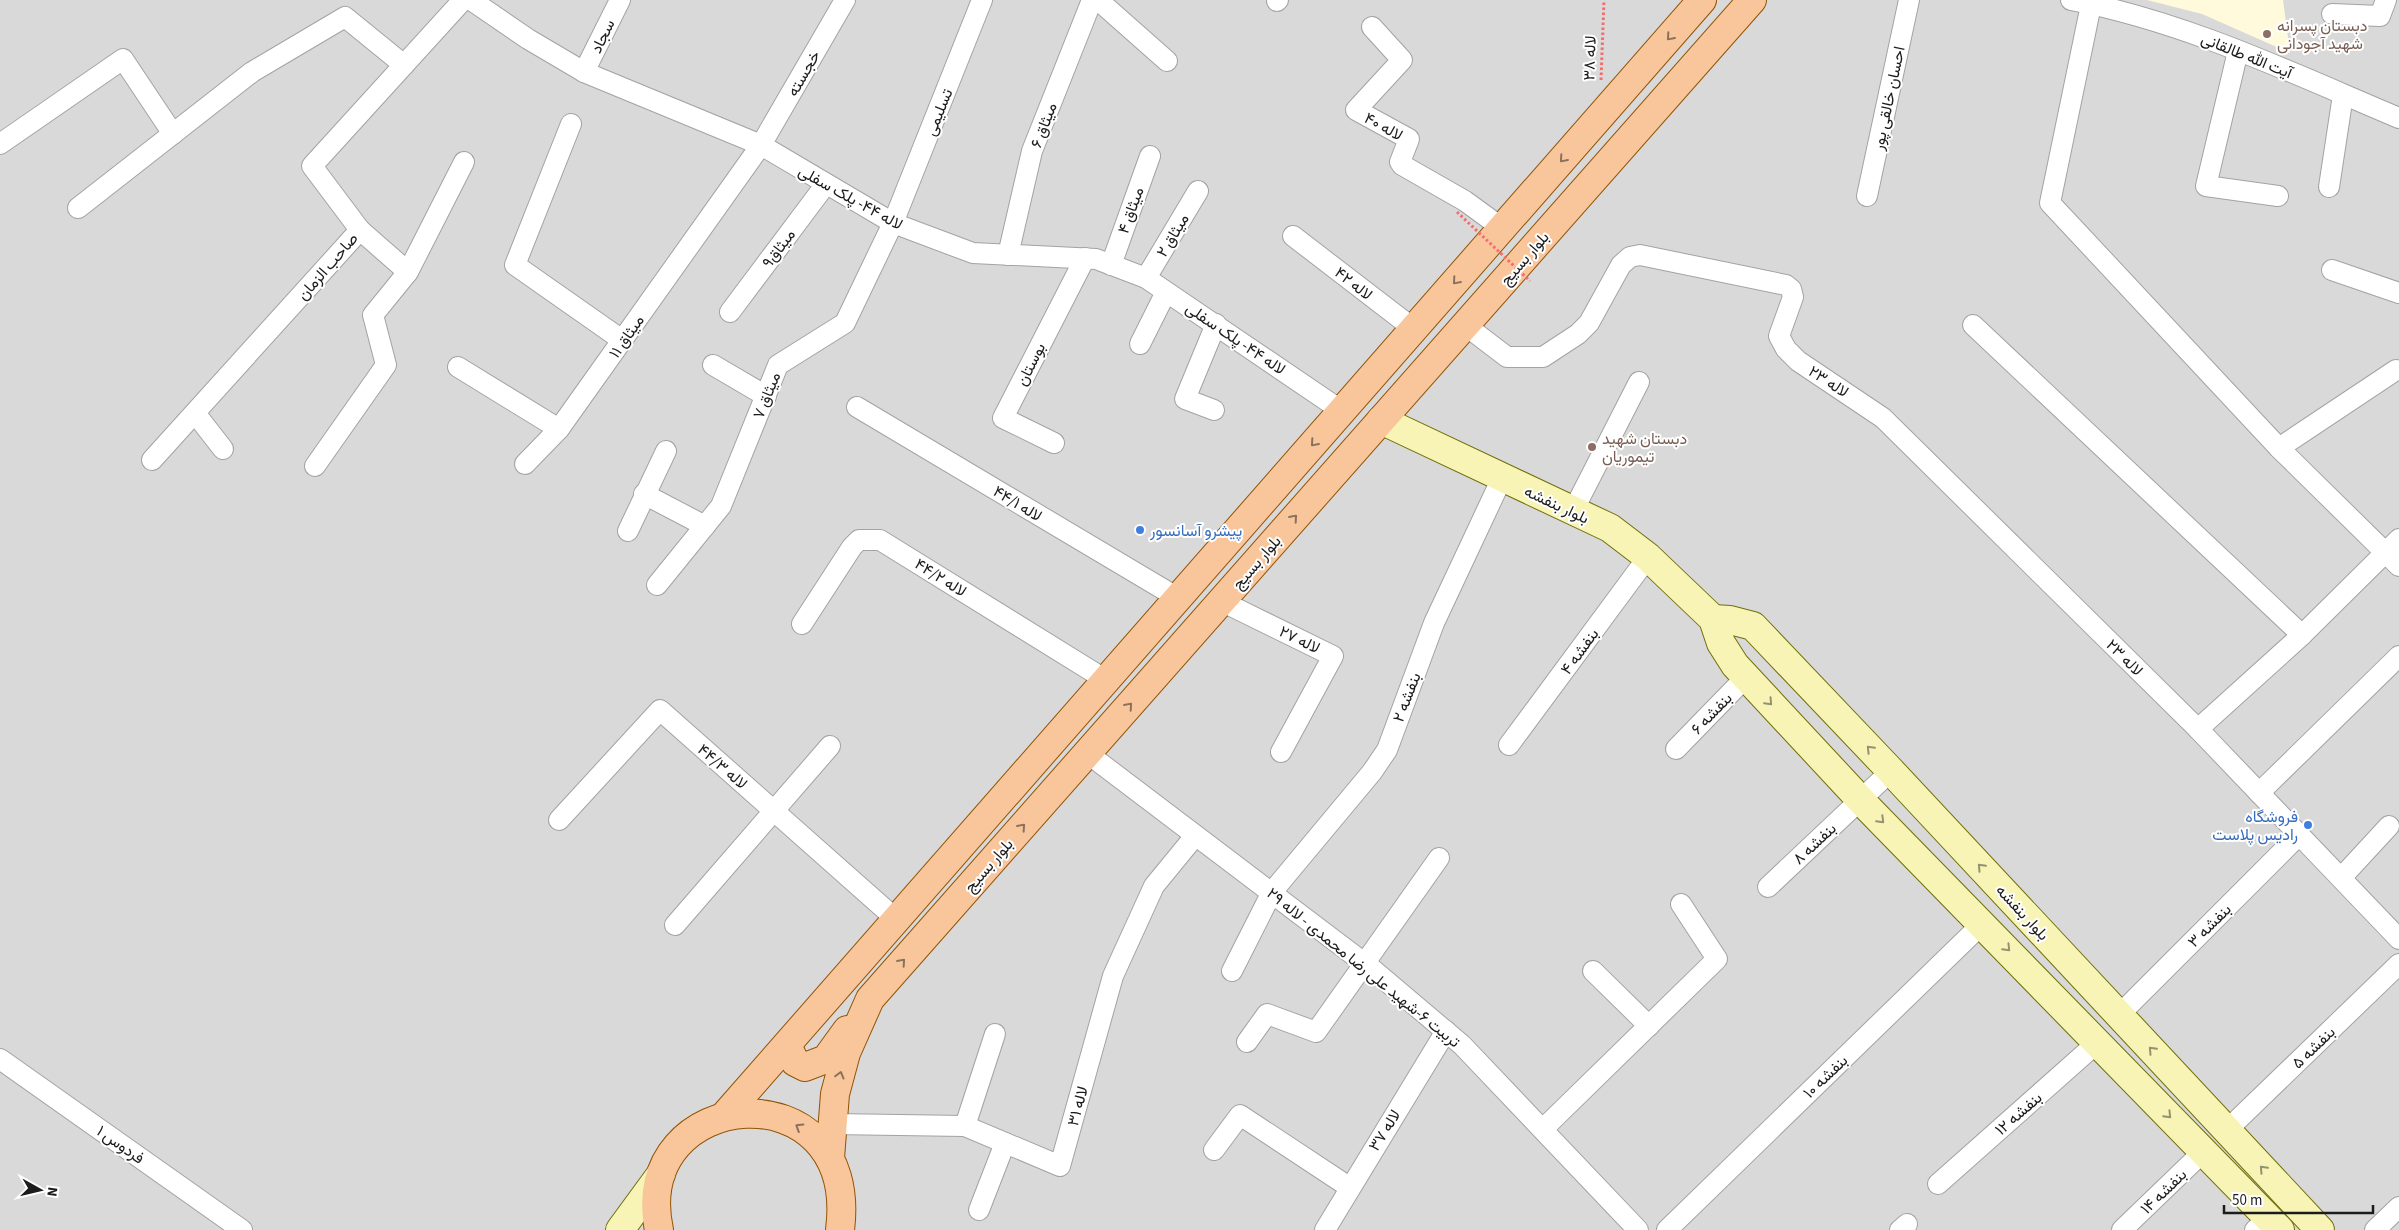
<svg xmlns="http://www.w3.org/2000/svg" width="2399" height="1230" viewBox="0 0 2399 1230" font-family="'Source Sans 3',Vazirmatn,sans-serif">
  <rect width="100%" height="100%" fill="#eee9e2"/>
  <rect fill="#dad9d9" x="0" y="0" width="2399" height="1230"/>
  <polygon fill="#fefadb" points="2147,0 2283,0 2290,53 2202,14"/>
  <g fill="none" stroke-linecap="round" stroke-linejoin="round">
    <defs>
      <g id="street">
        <polyline points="471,0 528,39 584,72 761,145 893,223 973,253 1096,259 1146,278 1342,411"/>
        <polyline points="1098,0 1167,61"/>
        <path d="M2071,0C2186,22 2292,73 2399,118"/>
        <polyline points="2092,0 2050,203 2279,448 2399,566"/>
        <polyline points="1277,1 1278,0"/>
        <polyline points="2332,14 2380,16 2386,0"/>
        <polyline points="1372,27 1402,60 1356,110 1409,139 1400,162 1402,165 1465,201 1502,228"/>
        <polyline points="2238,51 2206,186 2278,196"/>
        <polyline points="584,72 620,0"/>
        <polyline points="571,124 515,265 622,340"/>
        <polyline points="0,144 123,59 173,134"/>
        <polyline points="2329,187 2343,95"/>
        <polyline points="1867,196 1909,0"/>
        <polyline points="78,208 252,72 345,17 404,65"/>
        <polyline points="1293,236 1414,329"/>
        <polyline points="1008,255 1032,151 1092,0"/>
        <polyline points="1111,265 1150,156"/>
        <polyline points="2332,270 2399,293"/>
        <polyline points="408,272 464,162"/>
        <polyline points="1146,278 1198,191"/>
        <polyline points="730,312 826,184"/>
        <polyline points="1465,325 1507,357 1543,357 1578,334 1589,323 1621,265 1630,257 1640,255 1786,285 1791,289 1793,297 1779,336 1786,349 1798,361 1883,418 2198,729 2399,939"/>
        <polyline points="1973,325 2302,635"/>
        <polyline points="1140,344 1166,292"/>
        <polyline points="713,365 766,396"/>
        <polyline points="458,367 559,429 761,145 845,0"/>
        <polyline points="857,407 1178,598"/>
        <polyline points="1214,410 1185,399 1216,324"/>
        <polyline points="195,413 223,449"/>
        <polyline points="1054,443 1003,418 1085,258"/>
        <polyline points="2279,448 2396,370"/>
        <polyline points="152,460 360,230 312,166 463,0"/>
        <polyline points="525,464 559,429"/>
        <polyline points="315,466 386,365 373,315 408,272 360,230"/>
        <polyline points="644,494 705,526"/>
        <polyline points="1573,511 1639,382"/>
        <polyline points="628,531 666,451"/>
        <polyline points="657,585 721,506 778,365 845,323 893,223 982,0"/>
        <polyline points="1221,601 1333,656 1281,752"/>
        <polyline points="802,624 852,547 859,540 880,540 1106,680"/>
        <polyline points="2198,729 2302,635 2399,539"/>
        <polyline points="1509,745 1648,557"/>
        <polyline points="1676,749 1746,677"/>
        <polyline points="1087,753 1372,969 1462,1045 1638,1230"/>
        <polyline points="2259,793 2399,656"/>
        <polyline points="559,820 660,710 897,920"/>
        <polyline points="2341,878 2389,826"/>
        <polyline points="1768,887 1891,771"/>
        <polyline points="675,925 830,746"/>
        <polyline points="1232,971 1272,892 1372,772 1387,750 1434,623 1502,478"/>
        <polyline points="1593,971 1649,1026"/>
        <polyline points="2119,1015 2299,835"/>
        <polyline points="1247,1042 1267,1014 1316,1032 1439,858"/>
        <polyline points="0,1059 242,1230"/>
        <polyline points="832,1124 965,1126 1060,1166 1113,976 1154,886 1195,836"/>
        <polyline points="965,1126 995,1034"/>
        <polyline points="1543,1129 1717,959 1681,904"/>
        <polyline points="2227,1130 2399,964"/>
        <polyline points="1214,1150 1240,1115 1349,1187"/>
        <polyline points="1938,1184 2098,1042"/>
        <polyline points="979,1210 1005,1143"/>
        <polyline points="1325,1230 1446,1031"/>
        <polyline points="1667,1230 1983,923"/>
        <polyline points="1900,1230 1907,1224"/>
        <polyline points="2122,1230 2204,1151"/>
        <polyline points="2255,1230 2268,1218"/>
        <polyline points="2375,1230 2399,1207"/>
      </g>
      <g id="secondary">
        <polyline points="1381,420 1610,528 1648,557 1713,619 1721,643 1735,665 1869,809 2280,1230"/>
        <polyline points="1713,619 1730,620 1753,626 1891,771 2320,1230"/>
        <polyline points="620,1230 661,1174"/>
      </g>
      <g id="primary">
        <polyline points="787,1045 795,1062 805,1067 826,1059 847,1030"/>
        <polyline points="725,1115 1702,0"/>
        <polyline points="830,1158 835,1094 846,1053 870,999 1752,0"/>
        <path d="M659,1230C628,1085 861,1065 840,1230"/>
      </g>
    </defs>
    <use href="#street" stroke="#a3a3a3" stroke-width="22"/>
    <use href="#secondary" stroke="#6f6f07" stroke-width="30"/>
    <use href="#primary" stroke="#915304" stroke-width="30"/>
    <polyline stroke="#f66b6c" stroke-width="3" stroke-dasharray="2.5 2.5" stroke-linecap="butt" points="1601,80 1604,0"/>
    <use href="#street" stroke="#fff" stroke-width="20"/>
    <use href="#secondary" stroke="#f7f4b6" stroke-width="28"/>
    <use href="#primary" stroke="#f9c69c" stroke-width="28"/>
    <polyline stroke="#f66b6c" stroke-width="3" stroke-dasharray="2.5 2.5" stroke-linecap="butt" points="1457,212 1530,281"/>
  </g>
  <defs><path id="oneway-chevron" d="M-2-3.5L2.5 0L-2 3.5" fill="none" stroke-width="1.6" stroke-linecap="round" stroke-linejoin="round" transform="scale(1.25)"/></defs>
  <g stroke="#8a715c">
    <use href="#oneway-chevron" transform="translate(1670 37) rotate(131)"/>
    <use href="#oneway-chevron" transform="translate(1563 159) rotate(131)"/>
    <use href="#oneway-chevron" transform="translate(1456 281) rotate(131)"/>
    <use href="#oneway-chevron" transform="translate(1314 443) rotate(131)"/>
    <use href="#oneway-chevron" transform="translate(1294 518) rotate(-49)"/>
    <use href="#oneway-chevron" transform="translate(1129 706) rotate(-49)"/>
    <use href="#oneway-chevron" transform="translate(1022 827) rotate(-49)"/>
    <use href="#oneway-chevron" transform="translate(902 962) rotate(-49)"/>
    <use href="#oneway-chevron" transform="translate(840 1075) rotate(-75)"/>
    <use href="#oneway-chevron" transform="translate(799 1127) rotate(-148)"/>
  </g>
  <g stroke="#949371">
    <use href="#oneway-chevron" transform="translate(1769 702) rotate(47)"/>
    <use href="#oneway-chevron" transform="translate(1870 749) rotate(-134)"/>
    <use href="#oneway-chevron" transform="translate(1881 820) rotate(45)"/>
    <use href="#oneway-chevron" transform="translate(1981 867) rotate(-133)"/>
    <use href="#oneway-chevron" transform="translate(2007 948) rotate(46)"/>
    <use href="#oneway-chevron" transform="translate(2152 1050) rotate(-133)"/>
    <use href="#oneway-chevron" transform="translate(2168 1115) rotate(46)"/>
    <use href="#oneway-chevron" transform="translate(2263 1169) rotate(-133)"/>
  </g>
  <g fill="#8d6e63" stroke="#fff" stroke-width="2">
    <circle cx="2267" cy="34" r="5"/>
    <circle cx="1592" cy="447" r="5"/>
  </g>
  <g fill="#3f7fe0" stroke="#fff" stroke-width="2">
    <circle cx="1140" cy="530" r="5"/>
    <circle cx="2308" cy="825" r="5"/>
  </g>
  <g text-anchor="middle" stroke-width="4" stroke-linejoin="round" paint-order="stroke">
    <g font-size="16" fill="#785e54" stroke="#fff" text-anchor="start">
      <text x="2277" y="31">دبستان پسرانه<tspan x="2277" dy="18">شهید آجودانی</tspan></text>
      <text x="1602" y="444">دبستان شهید<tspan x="1602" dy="18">تیموریان</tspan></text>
    </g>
    <g font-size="16" fill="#1c1c1c" stroke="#fff">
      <text transform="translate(602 36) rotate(-64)" y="6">سجاد</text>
      <text transform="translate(2247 55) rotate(22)" y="6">آیت الله طالقانی</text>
      <text transform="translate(1589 58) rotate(-88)" y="6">لاله ۳۸</text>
      <text transform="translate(803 73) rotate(-60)" y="6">خجسته</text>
      <text transform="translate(1888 98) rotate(-78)" y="6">احسان خالقی پور</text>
      <text transform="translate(938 112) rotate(-68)" y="6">تسلیمی</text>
      <text transform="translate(1043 125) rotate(-69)" y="6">میثاق ۶</text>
      <text transform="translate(1384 126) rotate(29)" y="6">لاله ۴۰</text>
      <text transform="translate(851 197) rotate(29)" y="6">لاله ۴۴- پلک سفلی</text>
      <text transform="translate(1130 210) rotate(-70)" y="6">میثاق ۴</text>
      <text transform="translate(1172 235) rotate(-59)" y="6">میثاق ۲</text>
      <text transform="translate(778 248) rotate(-53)" y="6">میثاق۹</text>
      <text transform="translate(1524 258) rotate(-49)" y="6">بلوار بسیج</text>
      <text transform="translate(327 266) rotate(-49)" y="6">صاحب الزمان</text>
      <text transform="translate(1354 283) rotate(38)" y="6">لاله ۴۲</text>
      <text transform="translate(626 336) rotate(-55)" y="6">میثاق ۱۱</text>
      <text transform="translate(1236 338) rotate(34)" y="6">لاله ۴۴- پلک سفلی</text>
      <text transform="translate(1030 364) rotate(-63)" y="6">بوستان</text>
      <text transform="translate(1829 381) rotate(33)" y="6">لاله ۲۳</text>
      <text transform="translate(766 395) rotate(-68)" y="6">میثاق ۷</text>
      <text transform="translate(1018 503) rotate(31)" y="6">لاله ۴۴/۱</text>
      <text transform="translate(1557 504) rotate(25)" y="6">بلوار بنفشه</text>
      <text transform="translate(1256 562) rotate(-49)" y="6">بلوار بسیج</text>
      <text transform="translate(941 577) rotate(32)" y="6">لاله ۴۴/۲</text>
      <text transform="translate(1300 639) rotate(26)" y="6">لاله ۲۷</text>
      <text transform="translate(1579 651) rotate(-54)" y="6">بنفشه ۴</text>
      <text transform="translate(2125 657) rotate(45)" y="6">لاله ۲۳</text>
      <text transform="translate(1406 697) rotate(-69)" y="6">بنفشه ۲</text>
      <text transform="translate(1711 713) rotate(-46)" y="6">بنفشه ۶</text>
      <text transform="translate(723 766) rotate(41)" y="6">لاله ۴۴/۳</text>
      <text transform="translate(1814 843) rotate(-43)" y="6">بنفشه ۸</text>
      <text transform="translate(988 865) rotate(-49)" y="6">بلوار بسیج</text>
      <text transform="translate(2023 912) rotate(47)" y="6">بلوار بنفشه</text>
      <text transform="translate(2209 925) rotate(-45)" y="6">بنفشه ۳</text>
      <text transform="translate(1364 967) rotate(39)" y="6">تربیت ۶-شهید علی رضا محمدی - لاله ۲۹</text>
      <text transform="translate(2313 1047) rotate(-44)" y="6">بنفشه ۵</text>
      <text transform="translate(1825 1076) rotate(-44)" y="6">بنفشه ۱۰</text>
      <text transform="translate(1077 1106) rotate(-75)" y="6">لاله ۳۱</text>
      <text transform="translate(2018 1113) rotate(-41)" y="6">بنفشه ۱۲</text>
      <text transform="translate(1384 1130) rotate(-58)" y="6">لاله ۳۷</text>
      <text transform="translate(121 1144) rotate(35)" y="6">فردوس ۱</text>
      <text transform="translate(2163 1191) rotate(-44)" y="6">بنفشه ۱۴</text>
    </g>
    <g font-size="16" fill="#366cbe" stroke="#fff" text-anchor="start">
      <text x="1150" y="536">پیشرو آسانسور</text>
      <text x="2298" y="822" text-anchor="end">فروشگاه<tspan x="2298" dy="18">رادیس پلاست</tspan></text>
    </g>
  </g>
  <g transform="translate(40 1190) rotate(98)" stroke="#ffffff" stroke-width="4" paint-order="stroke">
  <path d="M0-4L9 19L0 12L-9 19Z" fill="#1c1c1c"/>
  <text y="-8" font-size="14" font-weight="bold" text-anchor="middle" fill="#1c1c1c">N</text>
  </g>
  <path d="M2224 1205v8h149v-8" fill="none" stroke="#1c1c1c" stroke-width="2.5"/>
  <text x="2232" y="1205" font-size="15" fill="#1c1c1c" stroke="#ffffff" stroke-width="4" paint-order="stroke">50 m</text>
</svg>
